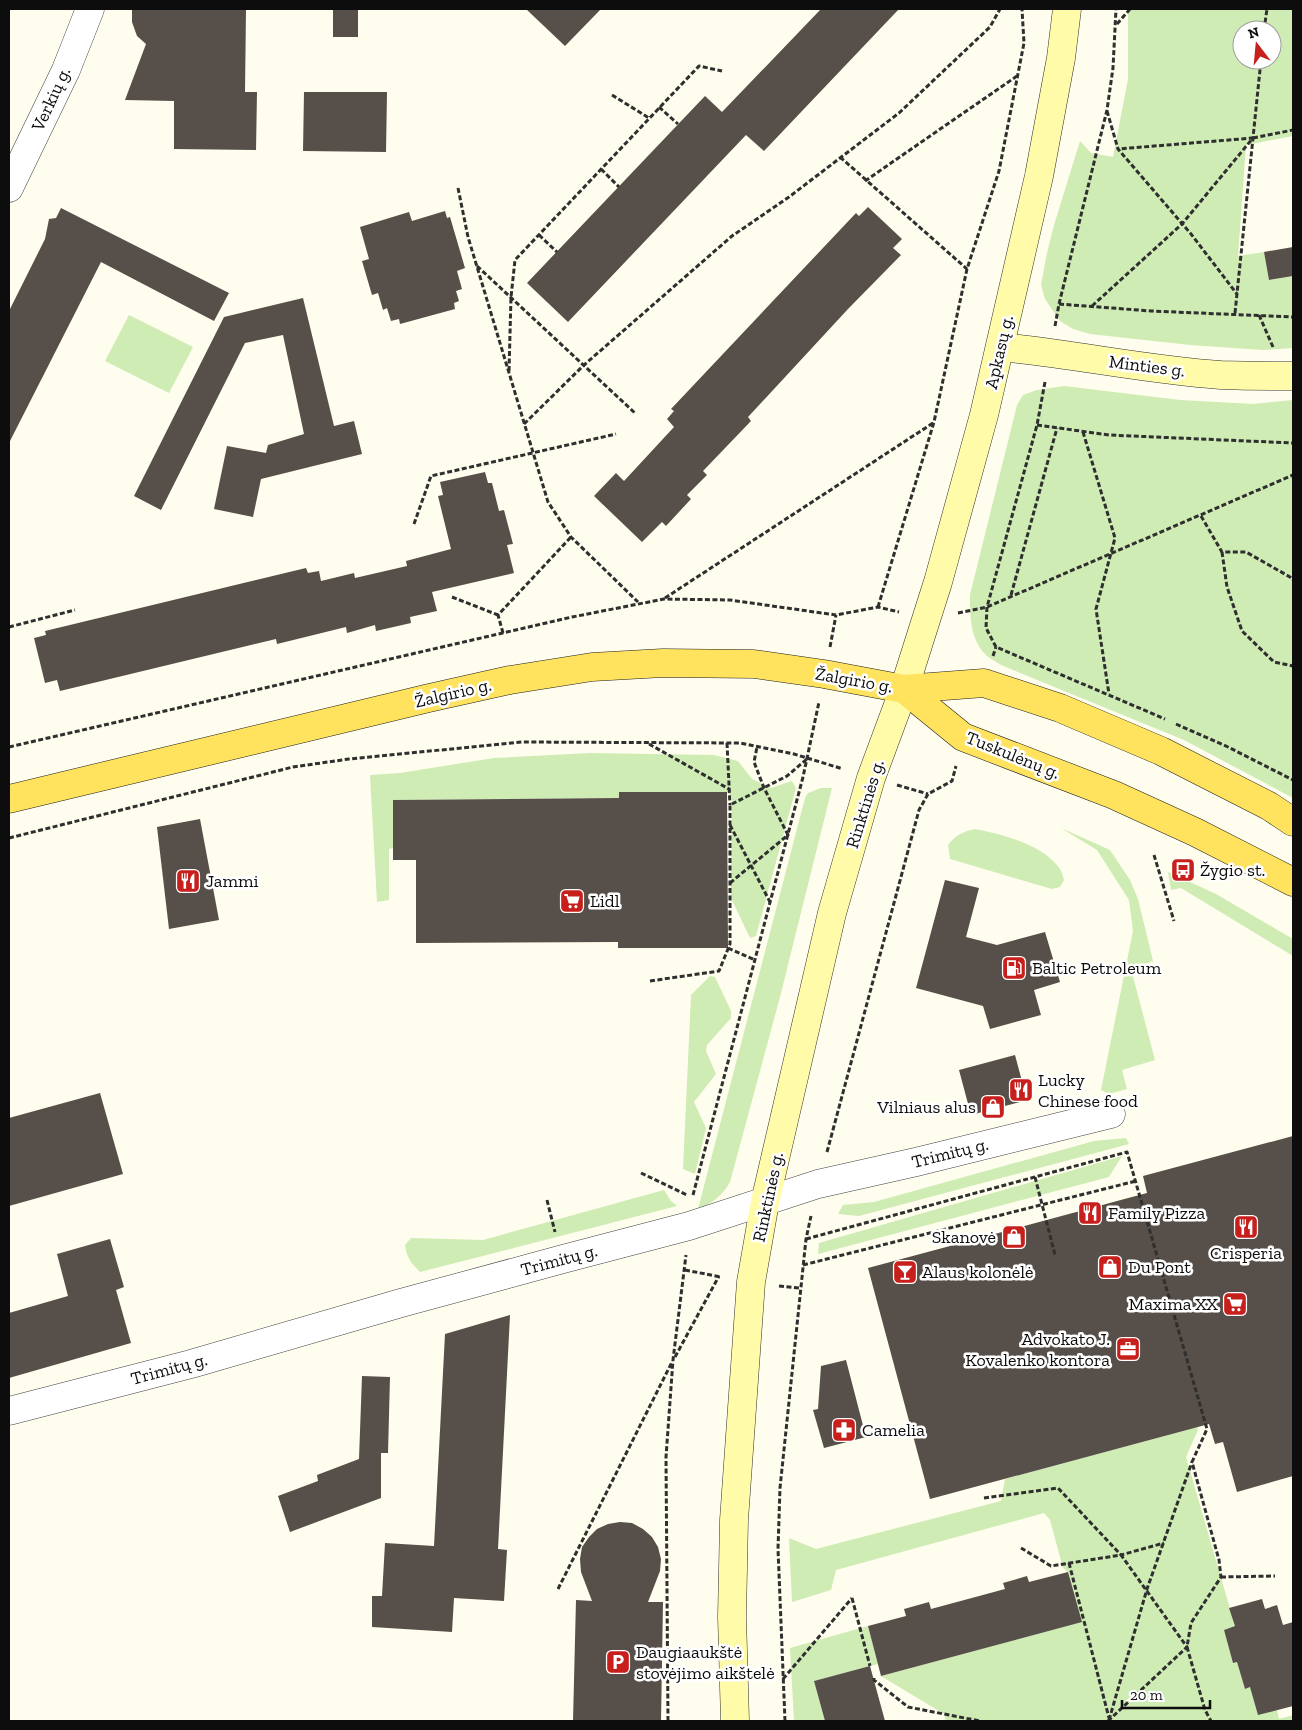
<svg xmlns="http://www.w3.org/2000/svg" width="1302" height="1730" viewBox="0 0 1302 1730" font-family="'Zilla Slab',serif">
  <rect width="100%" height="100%" fill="#fffded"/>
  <g fill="#ceecb4" fill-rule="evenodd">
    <path d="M1128,9H1293V136L1246,145L1238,256L1264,252L1269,280L1293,276V348L1263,350L1190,345L1090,334L1073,329L1060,321L1045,299L1041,285L1047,253L1054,225L1080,141L1091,153L1113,157L1128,79ZM1242,30H1272V60H1242Z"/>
    <polygon points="129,315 193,347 169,393 105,361"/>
    <path d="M1064,386L1180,400L1253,404L1293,400V798L1184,740L1001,665C996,661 988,658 984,653C970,637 970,615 970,595L1017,405L1023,395L1037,390Z"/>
    <polygon points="590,753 714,755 738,761 752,779 771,788 792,781 796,788 756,936 751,938 749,936 731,898 732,797 727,792 620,792 619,798 394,800 393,848 389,849 389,900 377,902 370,775 400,773 494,758"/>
    <path d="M821,788H832L780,997L730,1182C722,1196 713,1203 698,1209L805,798L808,793Z"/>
    <polygon points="1061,828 1110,850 1130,880 1138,899 1153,961 1131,969 1155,1060 1122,1070 1127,1089 1109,1094 1101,1090 1133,931 1129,900 1097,850"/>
    <path d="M975,829C1002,834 1044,845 1060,869C1062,872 1063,877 1064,880L1060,887L1052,889L950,859L948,845C956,835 962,832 975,829Z"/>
    <polygon points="1168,872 1216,894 1293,939 1293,956 1181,888 1171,890"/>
    <polygon points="710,976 715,977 731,1011 731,1018 707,1045 706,1051 716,1074 694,1102 706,1128 695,1174 683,1169 691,995"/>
    <polygon points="1126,1138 1129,1144 859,1216 838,1214 843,1205 874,1202 1094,1141"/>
    <polygon points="1122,1156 1109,1177 818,1254 819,1243"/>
    <path d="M664,1190L671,1201L677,1206L420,1272C411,1263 407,1258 405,1245L411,1238L483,1240Z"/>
    <polygon points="1135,1196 1198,1430 1186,1457 1235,1626 1224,1630 1233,1663 1237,1662 1245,1689 1250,1687 1277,1710 1279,1719 1293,1715 1293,1721 946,1721 944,1714 881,1676 1081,1622 1068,1572 1063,1568 1050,1520 1044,1513 836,1570 831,1590 792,1602 789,1538 816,1549 1001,1501 1005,1479 1168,1435 1106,1204"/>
    <polygon points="868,1626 878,1664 814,1681 825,1721 794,1721 790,1648"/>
  </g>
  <g fill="#574f49">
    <polygon points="132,9 246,9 245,92 257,92 256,150 174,149 174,101 125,100 146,44 137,36 132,22"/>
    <rect x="333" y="9" width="25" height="28"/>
    <polygon points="526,9 601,9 565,46"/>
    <polygon points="821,9 899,9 764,151 746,135 568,322 527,283 705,96 722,112"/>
    <polygon points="304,92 387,92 386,152 303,151"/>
    <polygon points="868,207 902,239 893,248 901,255 848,309 748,417 751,421 703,471 707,475 687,495 691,499 666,526 662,522 642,542 594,496 616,473 624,481 674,427 667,419 674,411 671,409 856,213 859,216"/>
    <polygon points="61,208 229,293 214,321 101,262 9,443 9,311 45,239 49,219 56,218"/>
    <polygon points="445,211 447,218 450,217 465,268 457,271 462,289 456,291 459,301 454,303 455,309 400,324 399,319 391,321 387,308 383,310 378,293 372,295 362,261 369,259 360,227 409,212 412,221"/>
    <polygon points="1293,247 1293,276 1269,280 1264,252"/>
    <polygon points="303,298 334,426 354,421 362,454 261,479 253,517 214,509 227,446 266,453 268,445 304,434 283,335 245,343 161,510 134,496 224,317"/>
    <polygon points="485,472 488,483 492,483 499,511 504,510 513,544 507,545 514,573 432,592 437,611 410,617 411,623 376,631 375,625 347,633 346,627 277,644 276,639 60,691 57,680 45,683 34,638 46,635 45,631 306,568 308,573 319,571 321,581 354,573 355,578 407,566 406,561 451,549 438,496 443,495 440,482"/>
    <polygon points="619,792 727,792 728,948 618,948 618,942 416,943 416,860 393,860 393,800 619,798"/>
    <polygon points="200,819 219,920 169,929 157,827"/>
    <polygon points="945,880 979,888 966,937 997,945 1045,932 1060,982 1034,990 1041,1015 990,1029 983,1006 916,988"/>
    <polygon points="1015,1055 1027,1100 971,1115 959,1070"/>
    <polygon points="100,1093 123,1174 9,1206 9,1118"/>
    <polygon points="1293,1136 1293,1476 1237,1492 1223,1442 1215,1444 1209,1424 930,1499 868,1268 1147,1193 1143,1176"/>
    <polygon points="110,1239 124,1287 116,1290 131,1343 9,1378 9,1313 68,1296 57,1254"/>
    <polygon points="510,1315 498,1549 507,1550 504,1601 454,1598 452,1632 372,1627 372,1596 382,1596 385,1543 434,1546 445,1334"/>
    <polygon points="846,1360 866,1437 824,1448 813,1410 818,1409 821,1366"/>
    <polygon points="362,1376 390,1377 388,1453 381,1453 381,1498 290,1532 278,1496 318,1481 317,1475 359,1459"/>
    <polygon points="620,1522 632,1523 643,1529 652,1537 658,1547 661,1559 660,1571 648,1602 663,1602 661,1721 573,1721 576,1600 592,1601 581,1572 580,1559 582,1547 589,1537 597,1529 608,1524"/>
    <polygon points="1068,1572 1082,1622 881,1676 868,1626 906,1616 904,1609 929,1602 931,1609 1005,1589 1003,1583 1027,1576 1029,1582"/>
    <polygon points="1262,1599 1265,1609 1277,1605 1283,1625 1293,1622 1293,1706 1258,1715 1250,1687 1245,1689 1237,1662 1233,1663 1224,1630 1235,1626 1229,1608"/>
    <polygon points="870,1666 885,1721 825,1721 814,1681"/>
  </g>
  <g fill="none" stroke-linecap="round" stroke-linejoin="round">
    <defs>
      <g id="minor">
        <polyline points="9,188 66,70 90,9"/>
        <polyline points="9,1411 191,1364 401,1303 563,1259 689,1226 818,1184 916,1162 1111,1114"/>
      </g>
      <g id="secondary">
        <path d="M1001,347C1074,354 1147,370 1221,375C1245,376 1269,376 1293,376"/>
        <polyline points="735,1721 732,1617 734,1520 751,1282 765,1202 832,913 871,778 904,689 938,582 984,415 1039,176 1061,58 1067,9"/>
      </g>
      <g id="primary">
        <polyline points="904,689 963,737 1114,795 1195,832 1293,882"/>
        <polyline points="9,799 429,698 510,680 592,667 663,663 754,664 824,674 904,689 984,683 1060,708 1161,751 1269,806 1293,822"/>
      </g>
    </defs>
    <use href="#minor" stroke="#404040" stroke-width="29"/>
    <use href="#secondary" stroke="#2f2f2f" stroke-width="29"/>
    <use href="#primary" stroke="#1e1e1e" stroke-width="29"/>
    <g stroke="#2f2f2f" stroke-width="3" stroke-dasharray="5 2.5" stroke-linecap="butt">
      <polyline points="1117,24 1130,9"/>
      <polyline points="1264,30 1267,9"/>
      <polyline points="612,95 649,118"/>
      <polyline points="659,107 678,124"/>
      <polyline points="1107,111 1118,149 1191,234 1237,294"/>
      <polyline points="1253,138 1293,130"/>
      <polyline points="840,157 967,269"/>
      <polyline points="601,169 619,187"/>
      <polyline points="865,181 1017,76"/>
      <polyline points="458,188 468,237 548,502 571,537 638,602"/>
      <polyline points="539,235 557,252"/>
      <polyline points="477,266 636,414"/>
      <polyline points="1059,304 1151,311 1293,317"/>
      <polyline points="1092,306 1182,224 1253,138 1118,149"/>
      <polyline points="1235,313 1261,60"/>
      <polyline points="1259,315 1273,347"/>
      <polyline points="1055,326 1059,304 1107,110 1113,68 1116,9"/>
      <polyline points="509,371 511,297 515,260 699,66 722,71"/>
      <polyline points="1045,382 1037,425 987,607 986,628 996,647 1165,719"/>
      <polyline points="524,424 584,365 732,236 789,197 899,113 990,27 1000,9"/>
      <polyline points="1037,425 1109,435 1293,443"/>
      <polyline points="1083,432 1115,538 1096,609 1109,694"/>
      <polyline points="1201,516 1222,552 1246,552 1290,577 1293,580"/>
      <polyline points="414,524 431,476 616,434"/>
      <polyline points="1222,552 1227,587 1242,631 1274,662 1293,666"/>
      <polyline points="1011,595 1057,428"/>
      <polyline points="452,597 498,615"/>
      <polyline points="665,598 933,423"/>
      <polyline points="878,607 934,422 967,269 999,171 1024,43 1022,9"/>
      <polyline points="958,613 987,607 1293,475"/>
      <polyline points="9,627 75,610"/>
      <polyline points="503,633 498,615 571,537"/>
      <polyline points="830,647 836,615"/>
      <polyline points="993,656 996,647"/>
      <polyline points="1176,724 1228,747 1293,780"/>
      <polyline points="727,743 730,805"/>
      <polyline points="649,744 729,789"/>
      <polyline points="9,747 572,617 664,599 730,600 836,615 878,607 899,612"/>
      <polyline points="897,785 928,794"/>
      <polyline points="730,825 770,902"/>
      <polyline points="9,838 293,767 349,759 522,742 740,743 794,754 843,769"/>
      <polyline points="1154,855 1174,921"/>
      <polyline points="730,883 788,835 764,788 754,762 757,747"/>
      <polyline points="728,948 755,960"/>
      <polyline points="650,981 719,971 730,944 730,805 787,776 807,759"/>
      <polyline points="827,1152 919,810 928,794 952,781 956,766"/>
      <polyline points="641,1173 687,1195"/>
      <polyline points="1035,1177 1055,1255"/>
      <polyline points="693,1195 803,777 819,702"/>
      <polyline points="547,1200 555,1232"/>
      <polyline points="806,1239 1127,1152 1207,1429 1192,1462 1219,1560 1221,1577 1191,1623 1187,1647 1205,1710 1211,1721"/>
      <polyline points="803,1265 1136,1181"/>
      <polyline points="685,1270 721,1277"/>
      <polyline points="779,1286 800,1288"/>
      <polyline points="675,1357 719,1276"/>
      <polyline points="984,1498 1058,1488 1121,1555 1164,1543"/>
      <polyline points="1021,1548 1051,1566 1121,1555 1187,1647 1108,1721"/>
      <polyline points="1069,1563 1109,1718"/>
      <polyline points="1221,1577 1275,1576"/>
      <polyline points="558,1589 672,1362"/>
      <polyline points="852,1598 870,1666"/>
      <polyline points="874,1678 874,1680 908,1707 980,1721"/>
      <polyline points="783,1679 852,1598"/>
      <polyline points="1109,1720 1147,1589 1192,1462"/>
      <polyline points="668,1721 666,1457 673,1360 686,1255"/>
      <polyline points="785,1721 778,1549 780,1488 806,1239 811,1216"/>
    </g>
    <use href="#minor" stroke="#fff" stroke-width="28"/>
    <use href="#secondary" stroke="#fffba8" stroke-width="28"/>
    <use href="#primary" stroke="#ffe25d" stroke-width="28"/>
  </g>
  <defs>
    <symbol id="bus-square" viewBox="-11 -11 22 22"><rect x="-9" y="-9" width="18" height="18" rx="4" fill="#c61f1c" stroke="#fff"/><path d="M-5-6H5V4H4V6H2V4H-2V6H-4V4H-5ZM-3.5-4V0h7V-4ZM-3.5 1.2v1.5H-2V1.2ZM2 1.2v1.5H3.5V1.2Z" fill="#fff"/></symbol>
    <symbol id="restaurant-square" viewBox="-11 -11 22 22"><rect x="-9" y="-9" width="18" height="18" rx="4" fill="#c61f1c" stroke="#fff"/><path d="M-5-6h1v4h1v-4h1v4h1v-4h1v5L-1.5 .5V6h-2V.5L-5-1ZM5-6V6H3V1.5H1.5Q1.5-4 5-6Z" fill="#fff"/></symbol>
    <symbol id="supermarket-square" viewBox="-11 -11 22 22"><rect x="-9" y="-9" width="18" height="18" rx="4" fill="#c61f1c" stroke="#fff"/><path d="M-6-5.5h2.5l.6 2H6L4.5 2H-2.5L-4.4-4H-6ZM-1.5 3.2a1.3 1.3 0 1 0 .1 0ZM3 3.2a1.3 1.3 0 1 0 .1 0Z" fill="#fff"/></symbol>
    <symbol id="fuel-square" viewBox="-11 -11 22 22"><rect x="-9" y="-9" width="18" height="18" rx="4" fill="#c61f1c" stroke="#fff"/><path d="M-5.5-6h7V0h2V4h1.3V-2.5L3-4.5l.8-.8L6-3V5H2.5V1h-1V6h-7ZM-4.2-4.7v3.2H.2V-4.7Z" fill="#fff"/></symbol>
    <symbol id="shop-square" viewBox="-11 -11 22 22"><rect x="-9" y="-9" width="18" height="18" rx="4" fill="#c61f1c" stroke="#fff"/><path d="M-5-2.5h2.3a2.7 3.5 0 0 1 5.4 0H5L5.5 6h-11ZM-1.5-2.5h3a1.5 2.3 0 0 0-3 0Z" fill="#fff"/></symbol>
    <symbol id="bar-square" viewBox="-11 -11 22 22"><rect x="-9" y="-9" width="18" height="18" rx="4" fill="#c61f1c" stroke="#fff"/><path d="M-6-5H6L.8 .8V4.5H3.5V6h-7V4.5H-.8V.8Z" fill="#fff"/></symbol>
    <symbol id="office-square" viewBox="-11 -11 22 22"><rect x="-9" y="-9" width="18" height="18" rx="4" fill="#c61f1c" stroke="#fff"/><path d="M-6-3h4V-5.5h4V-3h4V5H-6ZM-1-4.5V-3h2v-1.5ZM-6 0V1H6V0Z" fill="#fff"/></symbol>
    <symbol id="pharmacy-square" viewBox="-11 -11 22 22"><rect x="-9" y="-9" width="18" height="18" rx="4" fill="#c61f1c" stroke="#fff"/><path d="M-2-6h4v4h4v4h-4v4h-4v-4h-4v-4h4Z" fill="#fff"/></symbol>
    <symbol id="parking-square" viewBox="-11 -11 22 22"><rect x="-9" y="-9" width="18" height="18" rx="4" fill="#c61f1c" stroke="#fff"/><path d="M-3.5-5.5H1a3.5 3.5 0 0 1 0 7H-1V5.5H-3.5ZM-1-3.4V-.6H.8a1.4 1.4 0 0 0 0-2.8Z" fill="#fff"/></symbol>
  </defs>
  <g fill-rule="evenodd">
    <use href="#bus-square" x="1169" y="856" width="28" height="28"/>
    <use href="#restaurant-square" x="174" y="867" width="28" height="28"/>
    <use href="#supermarket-square" x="558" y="887" width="28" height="28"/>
    <use href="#fuel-square" x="1000" y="954" width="28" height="28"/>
    <use href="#restaurant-square" x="1007" y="1076" width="28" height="28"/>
    <use href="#shop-square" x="979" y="1093" width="28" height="28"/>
    <use href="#restaurant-square" x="1076" y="1199" width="28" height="28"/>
    <use href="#restaurant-square" x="1232" y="1213" width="28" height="28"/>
    <use href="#shop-square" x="1000" y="1223" width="28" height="28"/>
    <use href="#shop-square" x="1096" y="1253" width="28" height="28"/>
    <use href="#bar-square" x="891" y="1258" width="28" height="28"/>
    <use href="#supermarket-square" x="1221" y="1290" width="28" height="28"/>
    <use href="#office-square" x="1114" y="1335" width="28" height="28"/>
    <use href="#pharmacy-square" x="830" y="1416" width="28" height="28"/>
    <use href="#parking-square" x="604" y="1648" width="28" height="28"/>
  </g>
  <g text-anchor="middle" stroke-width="5" stroke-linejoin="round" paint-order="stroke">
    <g font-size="18" fill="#0d0d0d" stroke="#fff">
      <text transform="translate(51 99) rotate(-65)" y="6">Verkių g.</text>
      <text transform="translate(999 352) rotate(-77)" y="6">Apkasų g.</text>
      <text transform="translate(1147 366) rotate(7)" y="6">Minties g.</text>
      <text transform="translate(854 680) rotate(10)" y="6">Žalgirio g.</text>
      <text transform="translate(453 693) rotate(-13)" y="6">Žalgirio g.</text>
      <text transform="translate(1013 755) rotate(22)" y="6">Tuskulėnų g.</text>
      <text transform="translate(865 804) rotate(-73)" y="6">Rinktinės g.</text>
      <text transform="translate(950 1153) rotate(-14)" y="6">Trimitų g.</text>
      <text transform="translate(768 1197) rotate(-78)" y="6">Rinktinės g.</text>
      <text transform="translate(559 1260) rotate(-15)" y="6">Trimitų g.</text>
      <text transform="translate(169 1369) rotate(-15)" y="6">Trimitų g.</text>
    </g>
    <g font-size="18" fill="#0d0d0d" stroke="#fff" text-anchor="start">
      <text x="1200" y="876">Žygio st.</text>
      <text x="206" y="887">Jammi</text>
      <text x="590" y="907">Lidl</text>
      <text x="1032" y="974">Baltic Petroleum</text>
      <text x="1038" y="1086">Lucky<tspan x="1038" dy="21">Chinese food</tspan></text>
      <text x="976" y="1113" text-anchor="end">Vilniaus alus</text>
      <text x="1108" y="1219">Family Pizza</text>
      <text x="996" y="1243" text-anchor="end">Skanovė</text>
      <text x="1246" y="1259" text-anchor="middle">Crisperia</text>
      <text x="1128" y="1273">Du Pont</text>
      <text x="922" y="1278">Alaus kolonėlė</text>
      <text x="1218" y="1310" text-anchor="end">Maxima XX</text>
      <text x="1110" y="1345" text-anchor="end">Advokato J.<tspan x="1110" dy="21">Kovalenko kontora</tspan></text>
      <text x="862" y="1436">Camelia</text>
      <text x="636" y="1658">Daugiaaukštė<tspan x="636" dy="21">stovėjimo aikštelė</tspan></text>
    </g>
  </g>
  <rect width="1302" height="1730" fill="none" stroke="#0d0d0d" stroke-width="20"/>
  <g transform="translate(1257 45) rotate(344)"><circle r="24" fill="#ffffff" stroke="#9e9e9e"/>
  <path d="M0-4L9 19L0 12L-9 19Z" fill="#c61f1c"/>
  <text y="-8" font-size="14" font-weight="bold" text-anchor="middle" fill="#0d0d0d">N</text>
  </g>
  <path d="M1122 1700v8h88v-8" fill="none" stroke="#0d0d0d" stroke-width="2.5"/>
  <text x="1130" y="1700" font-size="15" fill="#0d0d0d" stroke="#ffffff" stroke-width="4" paint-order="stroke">20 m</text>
</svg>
